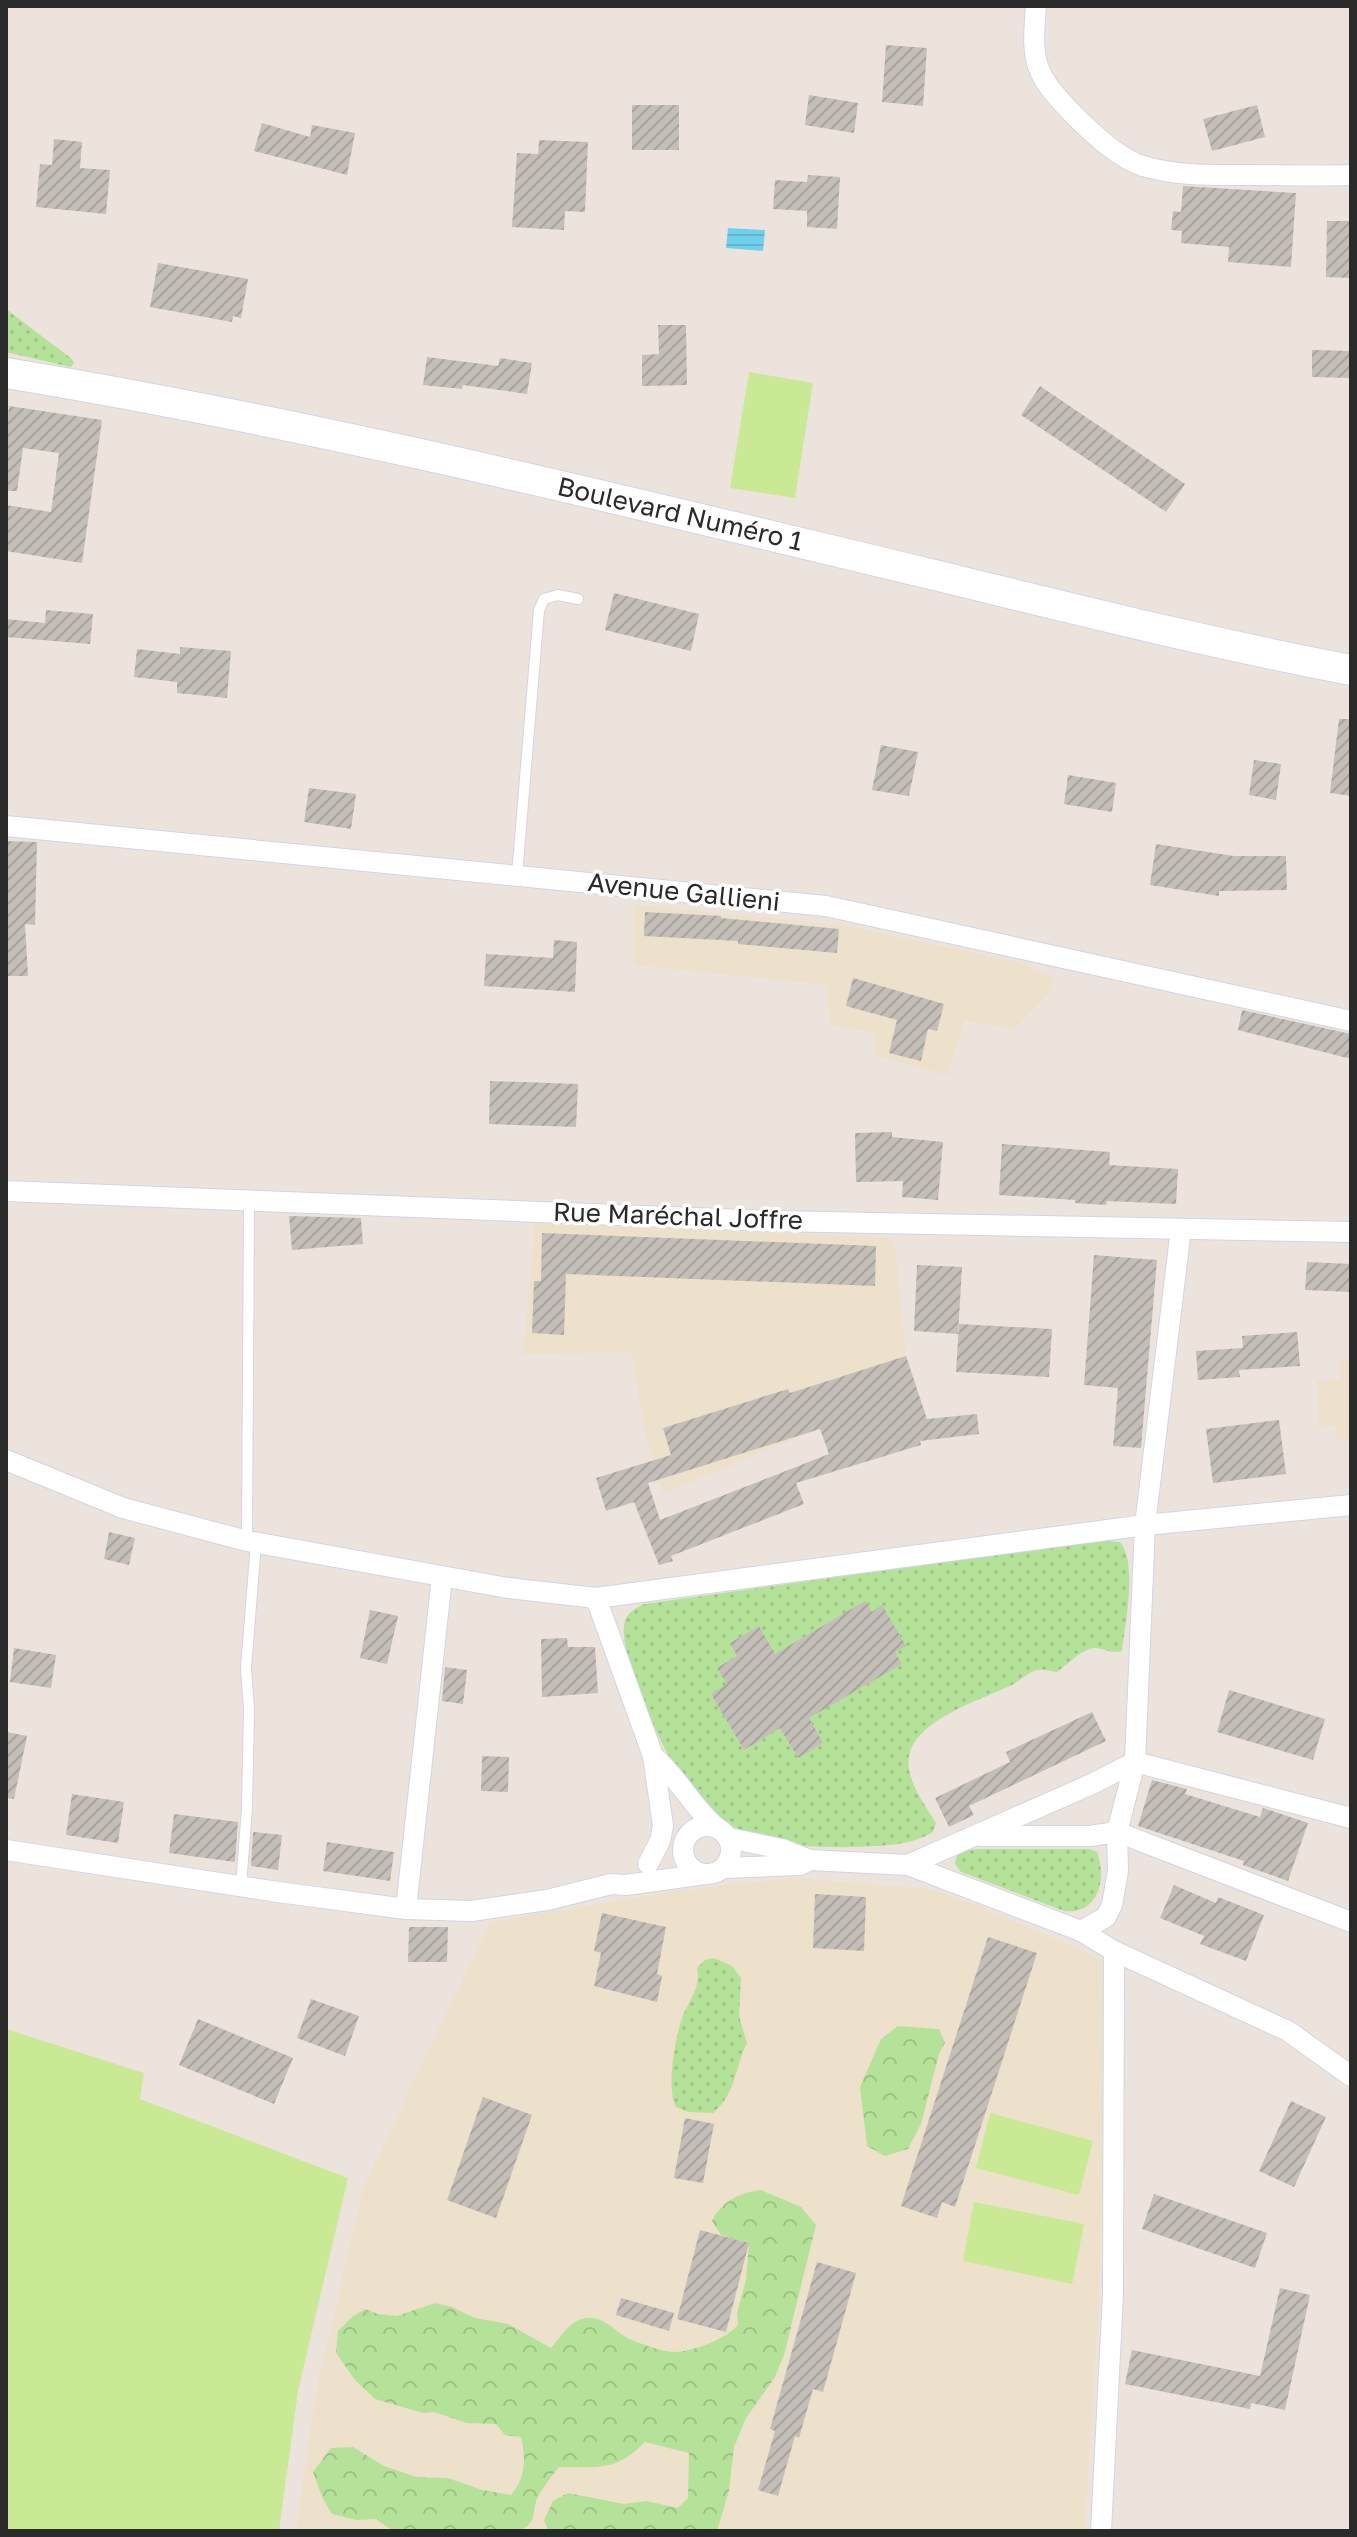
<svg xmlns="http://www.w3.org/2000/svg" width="1357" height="2537" viewBox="0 0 1357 2537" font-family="'Golos Text',sans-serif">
  <defs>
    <pattern id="green-dots" width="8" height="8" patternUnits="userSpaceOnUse" patternTransform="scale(2)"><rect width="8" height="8" fill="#b5e299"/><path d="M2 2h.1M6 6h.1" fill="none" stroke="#9cc284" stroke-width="1.8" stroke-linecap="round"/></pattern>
    <pattern id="forest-crowns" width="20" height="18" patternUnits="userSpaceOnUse" patternTransform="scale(2)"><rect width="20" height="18" fill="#b5e299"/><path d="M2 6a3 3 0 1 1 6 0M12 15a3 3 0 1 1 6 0" fill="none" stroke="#9cc284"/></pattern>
    <pattern id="water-rules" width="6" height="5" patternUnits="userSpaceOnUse" patternTransform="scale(2)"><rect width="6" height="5" fill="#70d1ed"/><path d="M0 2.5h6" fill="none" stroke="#61b4cb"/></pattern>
    <pattern id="building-hatch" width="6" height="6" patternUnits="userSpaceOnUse" patternTransform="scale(2)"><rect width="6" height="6" fill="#c4beb8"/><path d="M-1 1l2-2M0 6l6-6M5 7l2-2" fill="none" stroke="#a9a39e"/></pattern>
  </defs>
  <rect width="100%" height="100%" fill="#ece4dc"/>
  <g fill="#ede1cb">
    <polygon points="635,905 842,925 1021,963 1052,977 1051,992 1015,1029 965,1021 947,1075 873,1055 875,1033 830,1025 827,985 634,965"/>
    <polygon points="535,1223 894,1238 906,1356 920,1398 816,1430 663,1494 645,1431 631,1352 523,1354"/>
    <polygon points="1351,1358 1351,1439 1336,1440 1335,1426 1319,1427 1317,1381 1341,1379 1340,1359"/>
    <polygon points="792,1878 930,1889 987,1909 1103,1960 1105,2126 1099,2295 1085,2531 296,2531 315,2397 363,2187 490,1922 675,1891"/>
  </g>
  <g fill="url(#green-dots)">
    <polygon points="6,309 72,359 74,363 71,367 66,366 6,352"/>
    <path d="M1102,1540L1120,1542C1138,1564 1125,1623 1122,1651C1111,1654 1106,1649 1096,1648C1084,1647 1067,1665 1057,1672C1050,1671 1045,1669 1038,1670C1028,1672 1021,1680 1012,1685C983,1699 916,1719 909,1756C905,1779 925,1805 936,1823L933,1832C908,1847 878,1846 850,1847C820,1848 768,1845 741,1831C719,1819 689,1790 676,1768C658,1740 620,1657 624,1625C626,1613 634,1609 644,1604Z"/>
    <path d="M978,1849H1090L1097,1852C1107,1878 1099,1915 1064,1911L961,1872L955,1864L956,1857L963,1851Z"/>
    <path d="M714,1958L732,1966L741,1978L739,2016L747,2043C735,2067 736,2094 713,2113L688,2112L676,2107C666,2087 675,2042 681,2021C687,2002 702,1988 697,1968L705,1960Z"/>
  </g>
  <g fill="url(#forest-crowns)">
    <polygon points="898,2026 939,2029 945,2043 939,2054 921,2124 908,2149 885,2156 867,2146 860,2087 881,2039"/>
    <path d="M761,2190L801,2207L816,2225L784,2355L775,2377L746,2418L734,2447L729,2491L717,2531H548L544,2520L553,2501L568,2493L624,2504L646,2501L678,2508L688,2498L689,2453L645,2442C614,2473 599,2466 559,2467C551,2477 543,2487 537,2499C531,2514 538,2522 520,2530L393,2531L376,2519L356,2520L332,2514L322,2497L313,2472L331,2448L353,2447L384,2466L416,2477L448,2478L482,2490L511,2495C526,2477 526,2459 521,2437L505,2435L496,2424L467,2423L434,2412L423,2413L375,2399L355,2380L336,2353L338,2331L353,2316L365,2309L378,2314L397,2316L435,2303L452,2307L475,2318L508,2324L551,2348C563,2335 569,2319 589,2318C607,2317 616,2334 632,2340C644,2345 663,2352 675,2352C693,2352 727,2338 738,2325L737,2313L746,2280L749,2243L721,2235L712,2221C721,2202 740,2192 761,2190Z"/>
  </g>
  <g fill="#c9e995">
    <polygon points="749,372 813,383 795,498 730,488"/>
    <polygon points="6,2029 144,2073 140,2099 348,2178 298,2391 279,2531 6,2531"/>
    <polygon points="990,2113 1093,2141 1079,2195 976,2168"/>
    <polygon points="974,2202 1084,2224 1072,2284 963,2261"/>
  </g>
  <polygon fill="url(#water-rules)" points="728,228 765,230 763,251 726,248"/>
  <g fill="url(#building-hatch)" fill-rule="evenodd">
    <polygon points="886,45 927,48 923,106 882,102"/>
    <polygon points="809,95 858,103 854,133 805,125"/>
    <rect x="632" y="105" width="47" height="45"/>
    <polygon points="1257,105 1265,137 1212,151 1203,119"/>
    <polygon points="262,123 310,137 312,125 355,133 347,175 254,151"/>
    <polygon points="54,139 82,142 80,168 110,170 106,214 36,207 40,164 52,165"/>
    <polygon points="539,140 588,142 585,212 565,211 564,230 512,227 517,153 538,154"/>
    <polygon points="808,175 840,177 837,229 807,227 807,211 773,209 775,180 807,182"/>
    <polygon points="1183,186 1296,193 1291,267 1228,262 1229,247 1181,243 1182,231 1171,230 1173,211 1181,212"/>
    <polygon points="1327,221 1351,221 1351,278 1326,277"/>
    <polygon points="158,263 248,279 241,318 233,316 232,322 150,307"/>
    <polygon points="658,325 686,325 687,385 642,386 642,355 659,354"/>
    <polygon points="1312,350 1351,351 1351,378 1312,377"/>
    <polygon points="427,357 498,366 500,358 532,363 527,394 463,385 462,389 423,385"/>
    <polygon points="1040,386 1185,484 1166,512 1021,415"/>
    <polygon points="9,406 102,420 82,563 6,551 6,505 51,512 59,453 23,448 17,491 6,491 6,431"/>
    <polygon points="614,593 699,614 691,651 605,630"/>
    <polygon points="46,610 93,614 90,644 6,637 6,619 45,623"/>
    <polygon points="180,647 231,651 227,698 177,693 177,682 134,677 137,649 180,654"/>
    <polygon points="1339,719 1351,719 1351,796 1330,793"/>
    <polygon points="881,745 918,752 909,796 872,790"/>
    <polygon points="1254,760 1281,764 1276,800 1249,795"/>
    <polygon points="1068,775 1116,783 1112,812 1064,804"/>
    <polygon points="309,788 356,794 351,829 304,822"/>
    <polygon points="6,841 37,842 35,925 25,924 28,976 6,976"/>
    <polygon points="1156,844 1234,856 1286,856 1287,890 1219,891 1219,896 1150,885"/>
    <polygon points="645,912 721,916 721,918 839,929 837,953 738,944 738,941 644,936"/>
    <polygon points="554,940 577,942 575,992 484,986 486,954 553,958"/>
    <polygon points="853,978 944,1004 937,1031 928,1029 921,1061 889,1053 897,1020 846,1006"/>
    <polygon points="1242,1010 1351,1034 1351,1059 1238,1030"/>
    <polygon points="490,1081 578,1084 576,1127 489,1124"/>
    <polygon points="892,1132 892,1137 943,1142 938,1200 902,1197 903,1181 856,1182 855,1133"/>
    <polygon points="1002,1144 1110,1152 1109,1165 1178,1169 1176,1204 1107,1201 1106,1205 1075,1203 1075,1200 999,1195"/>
    <polygon points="289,1216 361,1218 363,1244 292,1250"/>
    <polygon points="542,1233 876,1246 875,1286 566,1274 564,1335 532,1333 534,1281 541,1281"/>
    <polygon points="1094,1255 1157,1260 1141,1448 1113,1446 1118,1388 1084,1385"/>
    <polygon points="1307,1262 1351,1264 1351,1292 1305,1290"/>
    <polygon points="917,1265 962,1267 958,1334 914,1331"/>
    <polygon points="959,1324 1052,1329 1049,1377 956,1372"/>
    <polygon points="1297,1332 1300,1366 1239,1370 1240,1377 1198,1380 1196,1351 1243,1348 1242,1336"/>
    <path d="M906,1356L927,1419L977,1414L979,1434L920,1441L921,1445L796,1483L804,1504L671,1556L673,1561L659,1565L634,1502L606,1511L596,1478L671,1455L663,1428L788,1389L790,1393ZM820,1429L829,1454L660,1520L648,1483Z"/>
    <polygon points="1279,1420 1286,1474 1213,1483 1206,1429"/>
    <polygon points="109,1532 135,1538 129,1565 104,1559"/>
    <polygon points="865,1601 872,1612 882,1605 906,1646 895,1652 902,1664 809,1718 823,1743 798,1758 780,1728 744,1750 711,1694 727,1684 717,1668 737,1656 730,1643 759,1626 775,1654"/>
    <polygon points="370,1610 398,1616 387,1664 360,1658"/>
    <polygon points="567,1638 568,1647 595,1647 598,1693 542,1697 541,1639"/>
    <polygon points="14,1648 56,1655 51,1688 10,1682"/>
    <polygon points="445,1667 467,1670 463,1704 442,1701"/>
    <polygon points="1229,1690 1325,1719 1313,1760 1217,1732"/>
    <polygon points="1092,1712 1106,1741 969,1806 974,1815 949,1827 935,1798 1010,1762 1006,1752"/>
    <polygon points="6,1732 27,1736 14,1799 6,1798"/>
    <polygon points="482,1756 509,1757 508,1792 481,1791"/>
    <polygon points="1152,1780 1187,1789 1185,1794 1260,1817 1263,1808 1308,1823 1288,1881 1243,1865 1244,1861 1138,1826"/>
    <polygon points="72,1794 124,1802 118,1843 66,1835"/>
    <polygon points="174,1814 238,1822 235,1862 169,1853"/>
    <polygon points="253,1832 282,1835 278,1870 251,1866"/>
    <polygon points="327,1842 394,1852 390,1881 323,1871"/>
    <polygon points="1174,1885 1216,1903 1218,1897 1264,1915 1246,1961 1200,1944 1204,1936 1160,1918"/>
    <polygon points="815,1894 866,1897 864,1951 813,1948"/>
    <polygon points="602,1913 666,1927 657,1974 662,1976 657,2002 594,1986 601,1953 594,1951"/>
    <polygon points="409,1927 448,1927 447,1962 408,1962"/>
    <polygon points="988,1937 1037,1953 955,2207 942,2202 937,2218 901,2206"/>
    <polygon points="311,1999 359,2016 345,2056 297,2038"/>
    <polygon points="198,2019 293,2058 274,2104 179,2065"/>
    <polygon points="483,2097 532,2115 496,2218 447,2200"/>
    <polygon points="1291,2101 1326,2117 1294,2187 1259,2171"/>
    <polygon points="685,2118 714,2124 703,2183 674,2178"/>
    <polygon points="1154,2194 1267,2233 1255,2268 1142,2229"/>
    <polygon points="700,2230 749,2243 726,2332 677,2319"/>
    <polygon points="817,2262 856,2273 823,2392 813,2389 799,2438 795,2436 778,2496 758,2490 775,2431 770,2429"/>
    <polygon points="1280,2288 1310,2295 1285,2410 1251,2403 1250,2409 1125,2384 1132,2350 1260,2376"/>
    <polygon points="621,2298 674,2313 669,2331 616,2315"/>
  </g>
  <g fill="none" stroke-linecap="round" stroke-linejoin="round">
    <defs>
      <g id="lane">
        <polyline points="517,875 539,610 544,599 558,595 578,599"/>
        <polyline points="247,1541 249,1201"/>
        <polyline points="241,1886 247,1808 249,1709 246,1668 256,1543"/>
      </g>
      <g id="street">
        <path d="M1036,6C1031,63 1034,74 1074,115C1092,133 1118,158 1143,166C1176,176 1212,175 1247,175C1281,175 1316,176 1351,175"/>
        <polyline points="6,826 826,906 1351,1021"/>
        <polyline points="6,1191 773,1221 1351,1232"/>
        <polyline points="6,1460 123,1508 247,1541 508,1588 596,1598 1145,1525 1351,1505"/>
        <polyline points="596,1598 653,1756 663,1826 660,1841 648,1864"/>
        <path d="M653,1756C678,1777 692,1807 717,1828"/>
        <circle cx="707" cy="1850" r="24"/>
        <polyline points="980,1836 1090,1836 1117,1832 1351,1922"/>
        <polyline points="729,1838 782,1849 810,1860 908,1865 1094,1783 1135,1762 1351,1818"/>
        <polyline points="6,1850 278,1892 406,1909 471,1911 547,1900 611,1884 626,1885 705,1874"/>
        <polyline points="908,1865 1081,1931 1114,1951 1288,2031 1351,2076"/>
        <polyline points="723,1868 800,1865 810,1860"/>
        <polyline points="406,1909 442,1577"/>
        <polyline points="1081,1931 1106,1917 1112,1905 1118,1871 1117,1832 1135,1762 1145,1525 1181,1229"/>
        <polyline points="1101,2531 1113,2294 1114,1951"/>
      </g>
      <path id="secondary" d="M6,373C316,424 621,500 926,573C1067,607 1208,643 1351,670"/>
    </defs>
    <use href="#lane" stroke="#d1d5e2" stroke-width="12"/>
    <use href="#street" stroke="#d1d5e2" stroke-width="22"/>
    <use href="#secondary" stroke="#d1d5e2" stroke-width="32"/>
    <use href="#lane" stroke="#fff" stroke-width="10"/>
    <use href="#street" stroke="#fff" stroke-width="20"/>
    <use href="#secondary" stroke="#fff" stroke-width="30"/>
  </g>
  <g text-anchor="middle" stroke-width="7" stroke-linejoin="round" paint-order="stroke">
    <g font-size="26" fill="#2a2a2a" stroke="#fff">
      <text transform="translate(680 514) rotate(13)" y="9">Boulevard Numéro 1</text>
      <text transform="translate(684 892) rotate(6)" y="9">Avenue Gallieni</text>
      <text transform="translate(678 1216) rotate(2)" y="9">Rue Maréchal Joffre</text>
    </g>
  </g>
  <rect width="1357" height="2537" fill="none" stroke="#2a2a2a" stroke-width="16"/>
</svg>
